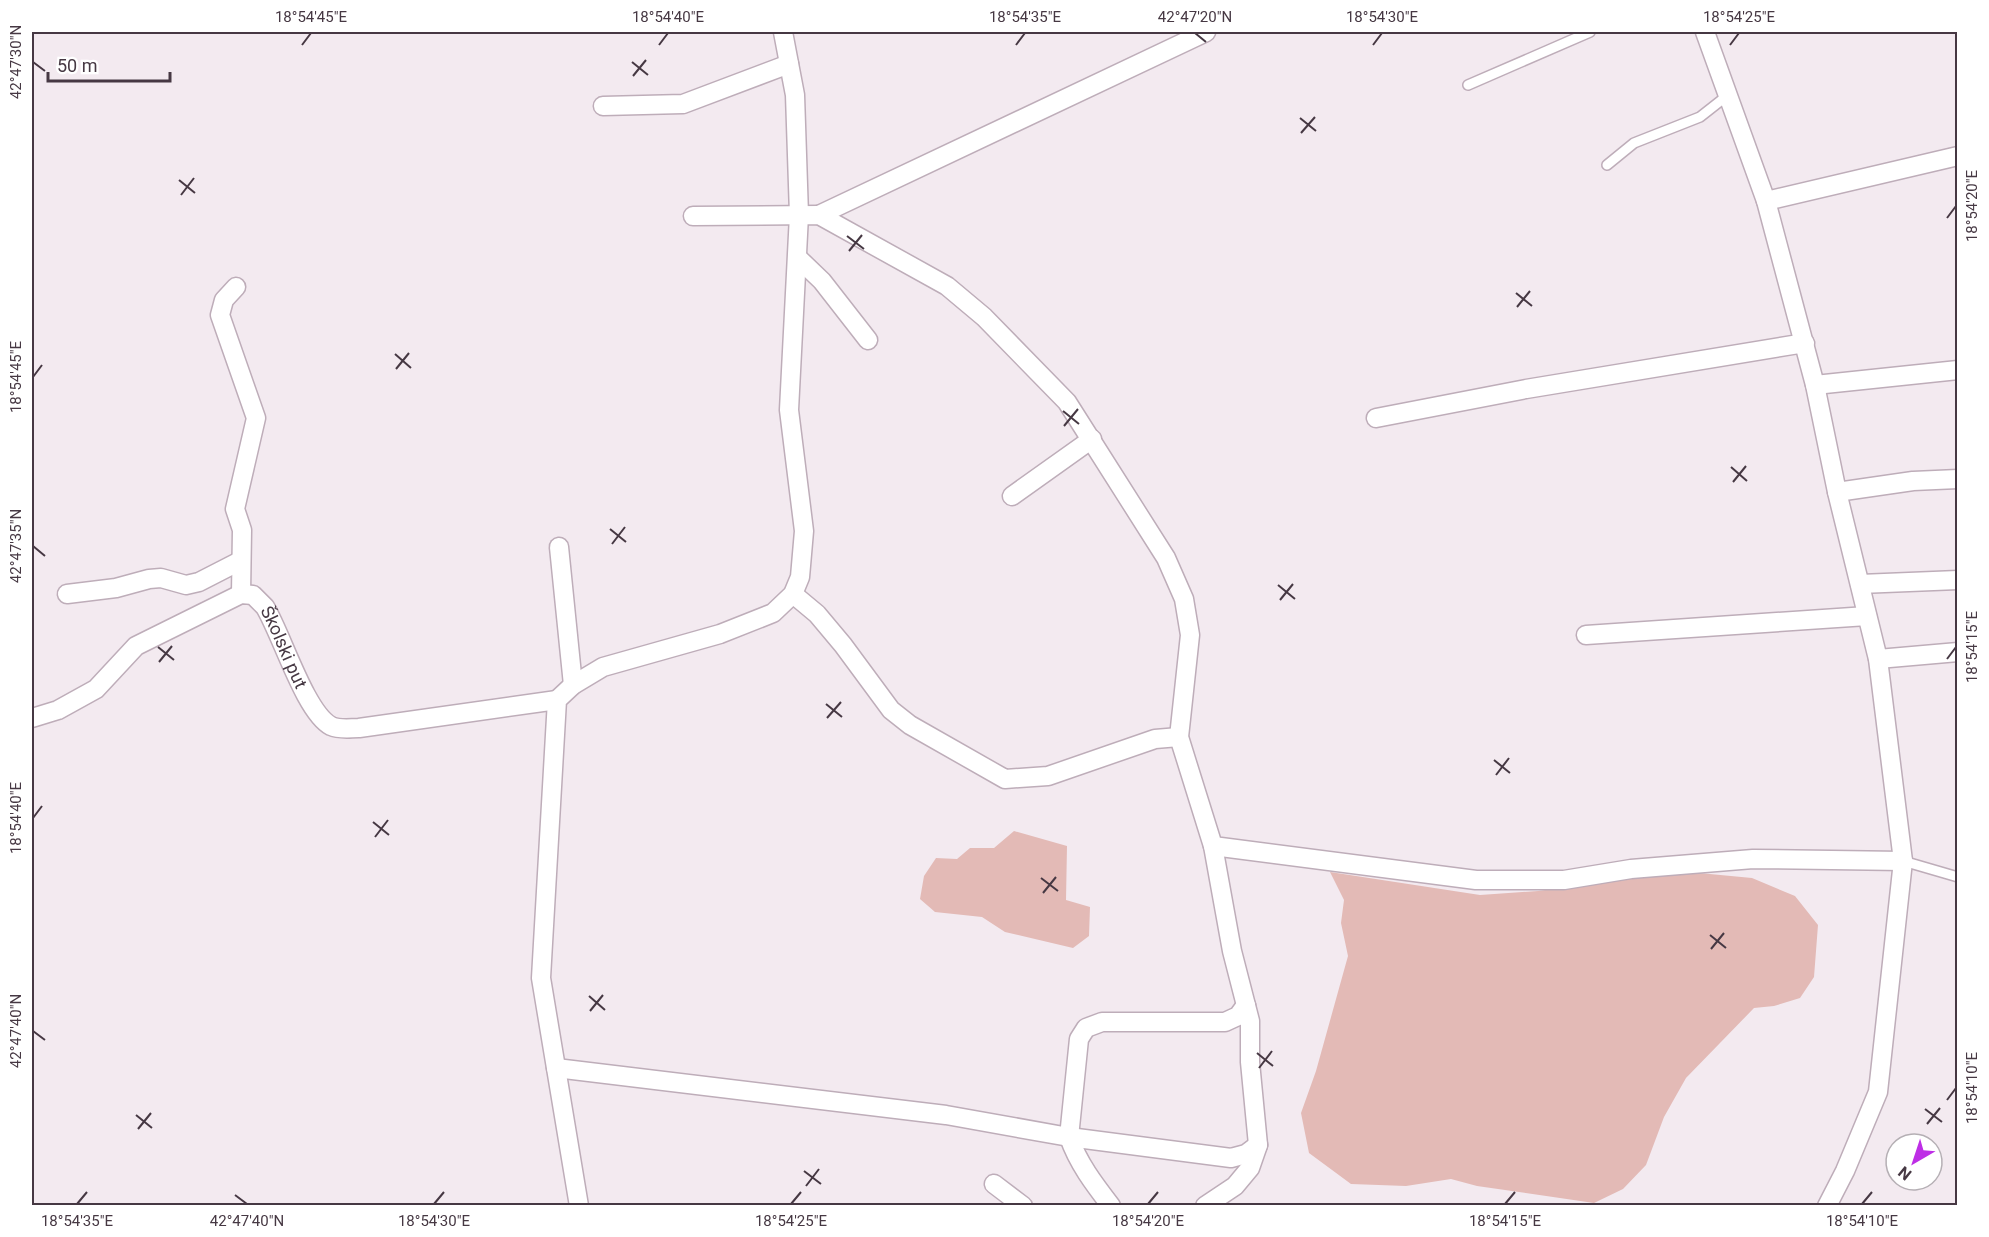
<svg xmlns="http://www.w3.org/2000/svg" width="1989" height="1237" viewBox="0 0 1989 1237" font-family="Roboto,sans-serif">
  <rect width="100%" height="100%" fill="#f3eaf0"/>
  <g fill="#e3bab6">
    <polygon points="1014,831 1067,846 1066,900 1090,907 1089,936 1073,948 1005,932 982,917 935,912 920,899 924,876 936,858 957,859 970,848 994,848"/>
    <polygon points="1678,871 1752,878 1795,896 1818,925 1814,977 1800,998 1774,1006 1754,1008 1686,1078 1664,1117 1646,1165 1623,1189 1594,1203 1477,1186 1451,1179 1406,1186 1351,1184 1309,1153 1301,1113 1316,1071 1348,956 1341,923 1344,900 1330,872 1480,895 1538,891"/>
  </g>
  <g fill="none" stroke-linecap="round" stroke-linejoin="round">
    <defs>
      <g id="service">
        <polyline points="1468,85 1590,32"/>
        <polyline points="1607,165 1634,143 1700,117 1728,95"/>
        <polyline points="1903,861 1958,877"/>
      </g>
      <g id="minor">
        <polyline points="1705,32 1766,201 1815,385 1837,492 1878,659 1903,861 1878,1092 1845,1171 1827,1206"/>
        <polyline points="603,106 683,104 789,64"/>
        <polyline points="1766,201 1958,156"/>
        <polyline points="819,215 1206,32"/>
        <polyline points="693,216 819,215 947,286 984,317 1067,402 1166,558 1184,599 1190,635 1179,737 1213,846 1476,880 1564,880 1631,869 1753,859 1903,861"/>
        <polyline points="798,258 822,281 868,340"/>
        <polyline points="236,287 224,300 220,315 256,418 235,509 242,530 241,594"/>
        <polyline points="1815,385 1958,370"/>
        <polyline points="1376,418 1526,389 1805,343"/>
        <polyline points="1837,492 1913,481 1958,479"/>
        <polyline points="1012,496 1092,439"/>
        <polyline points="559,547 573,685"/>
        <polyline points="1860,584 1958,580"/>
        <polyline points="67,594 116,588 149,579 161,578 186,585 199,582 240,561"/>
        <polyline points="793,594 817,614 843,645 891,710 910,725 1005,779 1048,776 1155,739 1179,737"/>
        <polyline points="1586,635 1867,616"/>
        <polyline points="1878,659 1958,652"/>
        <path id="s1" d="M32,718L58,710L96,689L136,646L241,594L253,595L265,607C282,635 305,712 331,726C340,730 350,728 359,728L557,700"/>
        <polyline points="556,1068 946,1115 1069,1137 1231,1158 1246,1154 1258,1145"/>
        <polyline points="994,1184 1023,1206"/>
        <polyline points="579,1206 541,978 557,700 573,685 603,667 720,634 773,613 793,594 800,577 804,531 789,410 799,215 795,95 783,32"/>
        <path d="M1111,1206C1094,1184 1078,1163 1069,1137L1079,1039L1086,1028L1102,1022H1225L1238,1016L1246,1005"/>
        <polyline points="1205,1206 1235,1186 1250,1168 1258,1145 1250,1062 1250,1021 1232,951 1213,846"/>
      </g>
    </defs>
    <use href="#service" stroke="#beadb9" stroke-width="12"/>
    <use href="#minor" stroke="#beadb9" stroke-width="21"/>
    <use href="#service" stroke="#fff" stroke-width="9"/>
    <use href="#minor" stroke="#fff" stroke-width="18"/>
  </g>
  <path fill="none" stroke="#463843" stroke-width="2" d="M1195,33L1206,42M302,45L311,33M659,45L668,33M1016,45L1025,33M1373,45L1382,33M1730,45L1739,33M33,62L45,71M632,62L648,75M633,76L646,60M1300,118L1316,131M1301,133L1315,117M179,180L195,193M181,195L194,178M1947,218L1956,206M847,236L864,249M849,251L862,235M1516,293L1532,306M1517,307L1530,291M395,354L411,368M396,369L409,353M33,377L42,365M1063,411L1079,424M1064,426L1078,409M1731,467L1747,481M1733,482L1746,466M610,529L626,542M612,544L625,527M33,546L45,556M1278,585L1295,599M1280,600L1293,584M158,647L174,660M1947,659L1956,647M159,662L172,646M826,704L842,717M827,718L841,702M1494,760L1510,773M1496,775L1509,758M33,818L42,806M373,822L389,835M375,837L388,820M1041,878L1058,891M1043,893L1056,877M1710,935L1726,948M1711,949L1724,933M589,996L605,1010M590,1011L603,995M33,1031L45,1040M1257,1053L1273,1066M1259,1068L1272,1051M1947,1100L1956,1088M1925,1109L1942,1122M136,1115L152,1128M1927,1124L1940,1108M138,1129L151,1113M804,1171L821,1184M806,1186L819,1169M235,1195L247,1204M77,1204L87,1192M434,1204L444,1192M791,1204L801,1192M1148,1204L1158,1192M1505,1204L1515,1192M1862,1204L1872,1192"/>
  <g text-anchor="middle" stroke-width="4.5" stroke-linejoin="round" paint-order="stroke">
    <g font-size="18" fill="#463843" stroke="#fff">
      <text dy="6" stroke="none"><textPath href="#s1" startOffset="320">Školski put</textPath></text>
    </g>
  </g>
  <rect width="1989" height="1237" fill="none" stroke="#ffffff" stroke-width="66"/>
  <g transform="translate(1914 1162) rotate(219)"><circle r="28" fill="#ffffff" stroke="#b5afb4" stroke-width="1.5"/>
  <path d="M0-4.5L10 22L0 15L-10 22Z" fill="#be2ee6"/>
  <text y="-9" font-size="16" font-weight="bold" text-anchor="middle" fill="#463843">N</text>
  </g>
  <path d="M48 72v9h122v-9" fill="none" stroke="#463843" stroke-width="3"/>
  <text x="57" y="72" font-size="18" fill="#463843" stroke="#ffffff" stroke-width="4.5" paint-order="stroke">50 m</text>
  <rect x="33" y="33" width="1923" height="1171" fill="none" stroke="#463843" stroke-width="2"/>
  <g font-size="15" text-anchor="middle" fill="#463843">
    <text x="311" y="22">18°54'45"E</text>
    <text x="668" y="22">18°54'40"E</text>
    <text x="1025" y="22">18°54'35"E</text>
    <text x="1195" y="22">42°47'20"N</text>
    <text x="1382" y="22">18°54'30"E</text>
    <text x="1739" y="22">18°54'25"E</text>
    <text transform="translate(16 62) rotate(-90)" y="5">42°47'30"N</text>
    <text transform="translate(1972 206) rotate(-90)" y="5">18°54'20"E</text>
    <text transform="translate(16 377) rotate(-90)" y="5">18°54'45"E</text>
    <text transform="translate(16 546) rotate(-90)" y="5">42°47'35"N</text>
    <text transform="translate(1972 647) rotate(-90)" y="5">18°54'15"E</text>
    <text transform="translate(16 818) rotate(-90)" y="5">18°54'40"E</text>
    <text transform="translate(16 1031) rotate(-90)" y="5">42°47'40"N</text>
    <text transform="translate(1972 1088) rotate(-90)" y="5">18°54'10"E</text>
    <text x="77" y="1226">18°54'35"E</text>
    <text x="247" y="1226">42°47'40"N</text>
    <text x="434" y="1226">18°54'30"E</text>
    <text x="791" y="1226">18°54'25"E</text>
    <text x="1148" y="1226">18°54'20"E</text>
    <text x="1505" y="1226">18°54'15"E</text>
    <text x="1862" y="1226">18°54'10"E</text>
  </g>
</svg>
